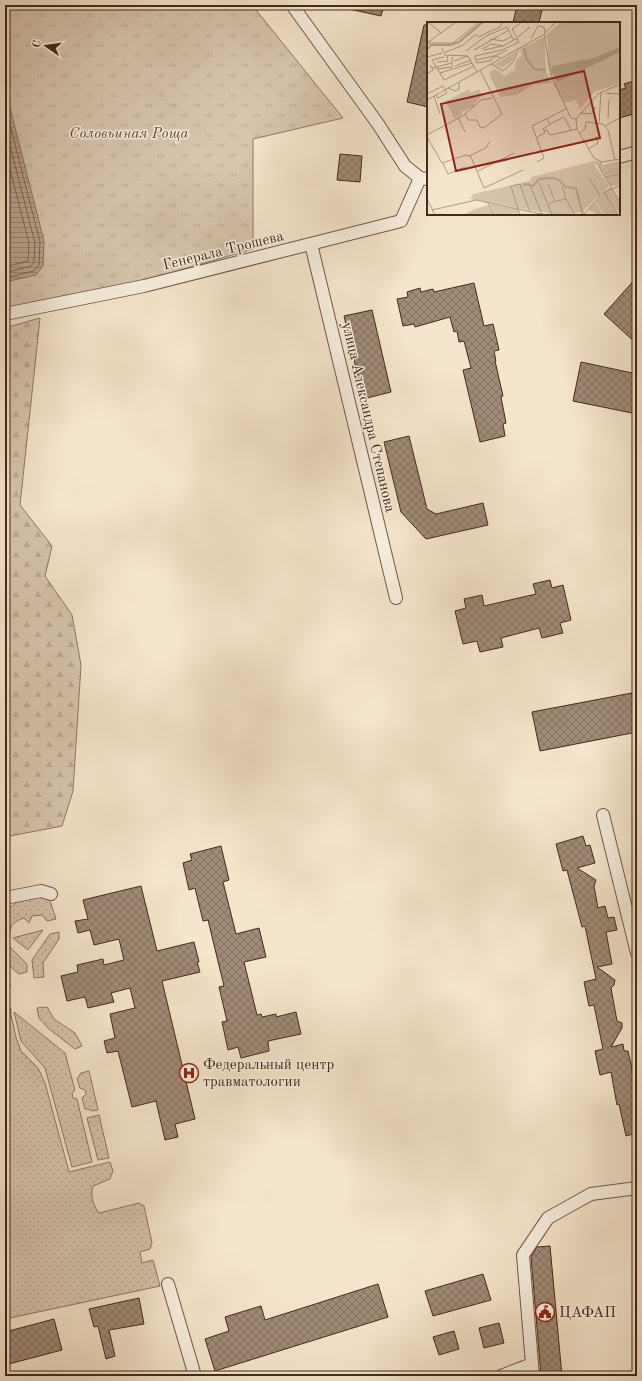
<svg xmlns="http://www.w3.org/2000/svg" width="642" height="1381" viewBox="0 0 642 1381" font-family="'Old Standard TT',serif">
  <defs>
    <pattern id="grass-dots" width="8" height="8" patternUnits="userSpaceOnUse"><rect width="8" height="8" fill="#d7c5ae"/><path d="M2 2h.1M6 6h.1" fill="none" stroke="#baa995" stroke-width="1.8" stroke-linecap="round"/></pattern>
    <pattern id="forest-firs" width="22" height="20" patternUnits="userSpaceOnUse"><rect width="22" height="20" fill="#d7c5ae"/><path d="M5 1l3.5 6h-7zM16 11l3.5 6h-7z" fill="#baa995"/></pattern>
    <pattern id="park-tufts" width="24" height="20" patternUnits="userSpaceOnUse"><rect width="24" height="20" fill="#d7c5ae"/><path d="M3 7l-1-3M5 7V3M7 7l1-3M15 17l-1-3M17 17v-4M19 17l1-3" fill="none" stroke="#baa995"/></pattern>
    <pattern id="water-rules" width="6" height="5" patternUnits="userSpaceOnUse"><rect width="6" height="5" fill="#b9a58f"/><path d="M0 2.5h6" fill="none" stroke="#988674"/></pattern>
    <pattern id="building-cross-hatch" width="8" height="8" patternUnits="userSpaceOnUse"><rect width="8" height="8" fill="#a08b77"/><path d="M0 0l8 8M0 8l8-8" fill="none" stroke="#847261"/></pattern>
  </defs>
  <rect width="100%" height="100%" fill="#f5e5cc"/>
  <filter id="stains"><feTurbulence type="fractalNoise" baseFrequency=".005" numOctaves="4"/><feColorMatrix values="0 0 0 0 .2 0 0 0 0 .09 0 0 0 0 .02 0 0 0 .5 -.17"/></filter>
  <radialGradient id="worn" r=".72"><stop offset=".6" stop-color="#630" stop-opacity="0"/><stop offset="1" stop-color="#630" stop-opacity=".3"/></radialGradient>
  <g fill="url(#grass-dots)" stroke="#8e7764">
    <path d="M43,895L50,901L56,919L47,921L42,915L32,916L29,923L24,918C16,921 11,923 10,932L5,934V903L11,907L15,904L17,899Z"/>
    <polygon points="43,930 28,950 13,938"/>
    <polygon points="59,932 59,939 43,963 44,977 34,978 32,960 50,934"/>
    <polygon points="5,943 6,943 27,964 27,972 19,974 5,962"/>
    <path d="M5,983L11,985L7,991V1003L11,1009V1015L16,1037L21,1051L38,1068L45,1083L69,1172L110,1162L113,1171L110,1179L93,1186C90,1194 93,1206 99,1213L139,1203L144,1206L152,1243L150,1249L140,1252L142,1263L153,1260L160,1286L5,1319Z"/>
    <polygon points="47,1007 54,1019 75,1033 82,1046 75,1049 49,1029 39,1018 37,1008"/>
    <polygon points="14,1012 65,1053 75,1090 72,1093 73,1098 77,1099 92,1162 72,1167 45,1068 21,1041"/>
    <polygon points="89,1071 98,1110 92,1111 88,1109 85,1109 82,1098 86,1094 85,1090 80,1088 77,1079 81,1073"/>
    <polygon points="99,1115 109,1158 98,1160 87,1118"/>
  </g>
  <polygon fill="url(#forest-firs)" stroke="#8e7764" points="40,318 20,505 52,546 45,576 72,615 81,665 73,791 62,826 5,837 5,328"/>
  <polygon fill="url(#park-tufts)" stroke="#8e7764" points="5,5 252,5 343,118 253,139 253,249 63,304 5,309"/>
  <polygon fill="url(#water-rules)" stroke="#8a7360" points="5,83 10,108 44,241 43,266 36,275 5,282"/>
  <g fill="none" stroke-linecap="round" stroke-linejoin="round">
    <g stroke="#7e6754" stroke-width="1">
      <polyline points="5,105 40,242 39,265 34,271 5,278"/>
      <polyline points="5,126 35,243 34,262 31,266 5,273"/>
      <polyline points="5,150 29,243 28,261 5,267"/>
    </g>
  </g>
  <g fill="url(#building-cross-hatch)" stroke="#44291a">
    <polygon points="349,5 384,5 381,16 349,9"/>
    <polygon points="517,5 543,5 539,23 513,23"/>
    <polygon points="424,25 428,25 428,107 407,102"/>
    <polygon points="637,80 637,113 619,118 619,90 626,88 624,84"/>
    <polygon points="340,154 362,156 360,182 337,180"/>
    <polygon points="637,277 637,344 604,314"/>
    <polygon points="474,283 484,326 493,324 499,350 494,351 496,361 495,361 503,396 501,397 506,423 503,424 505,436 480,442 463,370 471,368 464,341 459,342 457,331 454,332 450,317 415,327 414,324 403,326 397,299 408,297 407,292 420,288 421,292 433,289 434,292"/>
    <polygon points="372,310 391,392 363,399 344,316"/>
    <polygon points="581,362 637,374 637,414 573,401"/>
    <polygon points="409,436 427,509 436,514 483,503 488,525 426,539 401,512 384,442"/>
    <polygon points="550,580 552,588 563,585 571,620 560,623 563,633 542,638 539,628 501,638 503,647 480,652 477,641 463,644 455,611 466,608 464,599 482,595 484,606 536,594 533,584"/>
    <polygon points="637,692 637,732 540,751 532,712"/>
    <polygon points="583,836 586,846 590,845 595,863 577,868 596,880 594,886 598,908 605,906 608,918 614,917 617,930 606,932 612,964 597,967 615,980 614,985 611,988 617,1021 622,1023 622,1028 611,1047 623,1044 624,1051 628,1051 634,1078 637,1077 637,1133 626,1136 619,1104 617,1105 611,1072 600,1075 595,1051 603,1049 594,1005 589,1006 584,982 596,979 585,926 582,927 567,870 563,871 556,844"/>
    <polygon points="221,846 229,880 223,882 236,934 259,928 266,957 244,962 257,1015 261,1014 262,1017 276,1014 276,1017 296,1012 301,1034 268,1041 269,1051 241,1058 238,1047 228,1050 222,1022 227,1021 219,987 224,986 208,920 203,921 195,888 189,890 183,863 192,860 190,854"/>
    <polygon points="141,886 157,951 194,942 199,962 197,962 200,972 162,981 195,1119 175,1124 178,1137 165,1140 156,1101 132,1107 118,1051 107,1053 104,1041 115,1038 110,1014 135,1008 130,988 111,993 114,1002 88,1008 85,997 67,1001 61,976 78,972 77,965 103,959 104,965 124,960 119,939 94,945 90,930 78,933 75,921 88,919 83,900"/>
    <polygon points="550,1246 562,1376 541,1376 536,1316 531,1257 537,1247"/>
    <polygon points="483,1274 491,1300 433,1316 425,1291"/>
    <polygon points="378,1284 388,1317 215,1371 205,1339 229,1331 225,1317 261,1306 265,1320"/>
    <polygon points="139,1298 144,1324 109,1330 115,1356 106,1359 98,1326 94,1327 89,1309"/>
    <polygon points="54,1319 62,1350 5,1365 5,1332"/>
    <polygon points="499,1323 504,1343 484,1348 479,1328"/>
    <polygon points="454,1331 459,1349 439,1355 433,1337"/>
  </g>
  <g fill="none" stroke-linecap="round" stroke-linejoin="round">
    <defs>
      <g id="minor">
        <polyline points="292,5 378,124 405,166 420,178 427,179"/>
        <polyline points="619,157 637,152"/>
        <polyline points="311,244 396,598"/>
        <polyline points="5,314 144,286 401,221 420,178"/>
        <polyline points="603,815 637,953"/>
        <polyline points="5,898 41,891 51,894"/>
        <polyline points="168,1284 195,1376"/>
        <polyline points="501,1376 532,1364"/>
        <polyline points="533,1376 523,1255 548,1218 591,1194 637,1188"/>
      </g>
    </defs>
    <use href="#minor" stroke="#705846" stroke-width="14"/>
    <use href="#minor" stroke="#f8eede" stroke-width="12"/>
  </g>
  <defs>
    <symbol id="hospital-ring" viewBox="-11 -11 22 22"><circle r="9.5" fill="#f8eede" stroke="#8f2418" stroke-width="1.5"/><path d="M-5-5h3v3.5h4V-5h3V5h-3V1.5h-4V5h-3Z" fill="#8f2418"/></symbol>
    <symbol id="civic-ring" viewBox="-11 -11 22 22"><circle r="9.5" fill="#f8eede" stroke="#8f2418" stroke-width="1.5"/><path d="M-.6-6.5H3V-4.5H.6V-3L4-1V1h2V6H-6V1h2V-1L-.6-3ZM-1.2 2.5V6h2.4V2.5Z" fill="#8f2418"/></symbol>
  </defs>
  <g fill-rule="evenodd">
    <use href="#hospital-ring" x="178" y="1062" width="22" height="22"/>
    <use href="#civic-ring" x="534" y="1301" width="22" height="22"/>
  </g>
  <g text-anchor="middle" stroke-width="3" stroke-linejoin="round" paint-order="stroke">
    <g font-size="15" font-style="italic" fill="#614838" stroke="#f8eede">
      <text x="129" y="138">Соловьиная Роща</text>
    </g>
    <g font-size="15" fill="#44291a" stroke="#f8eede">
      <text transform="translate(223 250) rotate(-14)" y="5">Генерала Трошева</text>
      <text transform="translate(369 417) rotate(77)" y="5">улица Александра Степанова</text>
    </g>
    <g font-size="15" fill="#44291a" stroke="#f8eede" text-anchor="start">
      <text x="203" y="1069">Федеральный центр<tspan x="203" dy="17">травматологии</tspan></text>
      <text x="559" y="1317">ЦАФАП</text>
    </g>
  </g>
  <g transform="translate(427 22)">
    <rect width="193" height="193" fill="#f5e5cc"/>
    <path d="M90,29L85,39L75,45L67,43ZM42,67L44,71L52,67L55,74L47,82L49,83L38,89L34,88L35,93L27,96L19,79Z" fill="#d7c5ae"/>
    <path d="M117,15L119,49L125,61L105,63L90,73L73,75L62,52L64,49L68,47L77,54L88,48L89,39L95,33L93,27ZM168,139L175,140L172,144L166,141L155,149L140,151L143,156L137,163L127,156L103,159L104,155Z" fill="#d7c5ae"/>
    <path d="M134,0H193V61L167,70L153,87L149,78L137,81L127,63L121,43V20L118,14Z" fill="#d7c5ae"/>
    <path d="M193,139V151L178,154L172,144ZM166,141L182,164L155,190L131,193L43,177L46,172L103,159L127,156L137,162L143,156L140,151L155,149ZM193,152V163L184,164L178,155ZM183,165L193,181V193L177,170ZM177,171L180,174L191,193H177L169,180ZM168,180L175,191L173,193L161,188ZM65,182L90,187L92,191L66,193L62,183ZM61,183L65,193H36L48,187Z" fill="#d7c5ae"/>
    <path d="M193,25V30L133,59H130L124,49L125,44L167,36Z" fill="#b9a58f"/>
    <path fill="none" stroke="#b9a58f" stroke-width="2" d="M97,26L99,36L107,47L119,48M0,28L4,23H23L32,20L56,0M96,162L106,164L112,157L126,156L132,158L139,165L149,166L156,193"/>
    <path fill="none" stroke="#ae9a85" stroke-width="1" d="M1,0L14,11M117,12L124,54L144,96L149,97M91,15L103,5M63,17L76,19L85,14M104,17L111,4L117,5L118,11M0,21H26L53,0M0,21L29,0M15,26L17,31L36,23L49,12L51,15L73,5L76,0M55,27L64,22L76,24L87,18M47,28L82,8M57,28L76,24M39,29L59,14L80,5L86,17L90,18M17,33L41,34L50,50M0,35L15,31M17,35L5,38L17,58L47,44M74,36L68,34H67L49,38L50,41L61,39L64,38L68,34L80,28M49,38L48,34L75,28L92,20L85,7L95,0M27,39L41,34M10,40L21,39L20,34M64,42L76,49L86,40L92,27M28,44L44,38M5,46L25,41V35M11,47L25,45V41M13,51L45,41M0,52L6,48L3,43M21,66L28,69L32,67V61M179,71L193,72M0,72L16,64L19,68M9,73L11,76L20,71L18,68M7,74L13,92M0,78L116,13L129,0M153,91L164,92L169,85M38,92L41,98H50L53,105L57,106L75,92L53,48M31,95L38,110M181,96L182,78M149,97L150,107L167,136L175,140L193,137M149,97L171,72L193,62M172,100L174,70M123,102L137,95L144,108M178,104L193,96M117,109L120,108L123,113L150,107M153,111L158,107L159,100L176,102L181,108L188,138M0,113L37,93L54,78L65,76M0,115L15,141L39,133L44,135L57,166L96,148M110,115L118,111L116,107L123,102L120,97M161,127L171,121L169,114M42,134L59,126L63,119M110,140L117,136L105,104L139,87M175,140L172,145L193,180M16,141L21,152L38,145M51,149L87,131M178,155L193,152M162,156L173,174M102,161L115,192M112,161L125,193M121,162L128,179M177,170L190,191M0,177L8,193M139,177L148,193M61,181L66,193M121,184L125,180L139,177L135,164M5,188L49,178L119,193M93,193L84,164L93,162L103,190M156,193L177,170L193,164"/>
    <path fill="#8f2418" fill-opacity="0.15" stroke="#8f2418" stroke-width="2" d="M157,49L173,116L29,149L14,82Z"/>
    <rect width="193" height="193" fill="none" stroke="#44291a" stroke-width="2"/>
  </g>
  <rect width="642" height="1381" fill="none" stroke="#f5e5cc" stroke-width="20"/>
  <rect x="6" y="6" width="630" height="1369" fill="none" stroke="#44291a" stroke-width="2"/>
  <rect x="10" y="10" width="622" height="1361" fill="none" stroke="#44291a"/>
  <g transform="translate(46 46) rotate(283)" stroke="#f8eede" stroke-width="3" paint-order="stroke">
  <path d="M0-3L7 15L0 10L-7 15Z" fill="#44291a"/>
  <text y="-6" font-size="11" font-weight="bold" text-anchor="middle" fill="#44291a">С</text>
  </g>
  <rect width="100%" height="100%" filter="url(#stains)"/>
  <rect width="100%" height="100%" fill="url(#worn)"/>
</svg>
